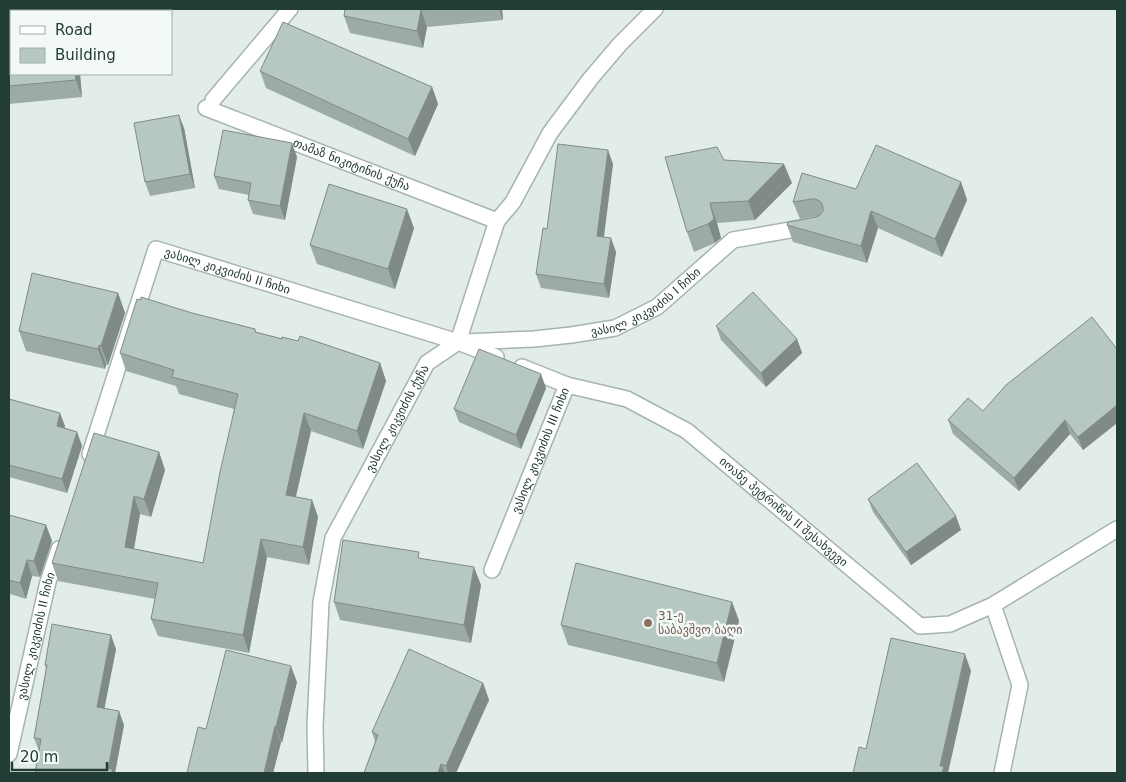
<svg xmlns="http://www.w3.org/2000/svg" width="1126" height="782" viewBox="0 0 1126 782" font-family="'DejaVu Sans','Noto Sans Georgian',sans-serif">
  <rect width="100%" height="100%" fill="#e2ece8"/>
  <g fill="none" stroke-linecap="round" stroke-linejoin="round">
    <defs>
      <g id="street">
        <polyline points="213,100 290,9"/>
        <path id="s1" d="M206,108L497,221"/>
        <path id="s2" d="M464,342L534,339L571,335L615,328L657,307L733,240L808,227"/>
        <path id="s3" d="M522,367L567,385L627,399L687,431L920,626L950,624L993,605L1117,529"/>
        <path id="s4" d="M90,454L156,249L458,342L496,357"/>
        <path id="s5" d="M492,570L567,385"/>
        <polyline points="993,605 1020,685 1002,773"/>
        <path id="s6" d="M9,754L48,582L59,549"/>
        <path id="s7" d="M316,773L315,726L321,602L333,538L427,363L458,342L497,221L513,202L550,133L591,78L620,44L655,9"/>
      </g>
    </defs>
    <use href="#street" stroke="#a5b4af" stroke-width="18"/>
    <use href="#street" stroke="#fff" stroke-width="15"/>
  </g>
  <g fill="#9daba6">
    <polygon points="9,9 74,9 74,11 11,11 11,74 80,74 82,97 9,104"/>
    <polygon points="345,9 502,9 503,20 427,27 423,48 350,33 344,16"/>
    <polygon points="260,71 432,87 438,104 415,156 266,88"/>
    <polygon points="184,128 195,188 150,196 145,182"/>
    <polygon points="297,157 285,220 253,214 248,200 249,195 219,189 214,176"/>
    <polygon points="724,160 792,183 755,220 717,223 721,238 715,243 694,252 687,232"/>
    <polygon points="613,164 604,237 616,252 609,298 541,288 536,274 547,229"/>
    <polygon points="961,182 967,200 942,257 878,228 867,263 793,242 787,225 818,216 800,219 793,202 856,189"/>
    <polygon points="414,228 395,289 317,264 310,245"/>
    <polygon points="118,293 125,313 108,365 106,365 105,369 26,351 19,331"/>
    <polygon points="192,313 255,329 256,332 380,363 386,381 363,449 311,431 296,497 312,500 318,517 309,565 267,557 249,653 158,636 151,619 155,599 58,581 52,563 159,452 165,470 151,517 140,514 134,549 203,563 234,409 179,394 176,386 126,371 120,353"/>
    <polygon points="716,326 797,339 802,353 766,387 721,340"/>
    <polygon points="1117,349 1117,423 1083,450 1070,434 1019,491 953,434 948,420 983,411"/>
    <polygon points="546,388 521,449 459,422 454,409"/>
    <polygon points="9,399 65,426 65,428 77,432 82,446 67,493 9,477"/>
    <polygon points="868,499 961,530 911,565 873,512"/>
    <polygon points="9,515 46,525 52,541 40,577 32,576 26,599 10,594 9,599"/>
    <polygon points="421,558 481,585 471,643 340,620 334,602"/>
    <polygon points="732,602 739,621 724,682 568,645 561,625"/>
    <polygon points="116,649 104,708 124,725 115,773 35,773 39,751 34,738 46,669 45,665"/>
    <polygon points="297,682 273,773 187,773 206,729"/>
    <polygon points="483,683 489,700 456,773 364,773 375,742 372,732"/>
  </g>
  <g fill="#808b87">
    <rect x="69" y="9" width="5" height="2"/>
    <polygon points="499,9 502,9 503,20"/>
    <polygon points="421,10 427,27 423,48 417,31"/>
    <polygon points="75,74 80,74 82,97 76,80"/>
    <polygon points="432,87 438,104 415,156 408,139"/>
    <polygon points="179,115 184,128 195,188 190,174"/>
    <polygon points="292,143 297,157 285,220 280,206"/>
    <polygon points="608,150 613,164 602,250 597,236"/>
    <polygon points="784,164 792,183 755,220 748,201"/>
    <polygon points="961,182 967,200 942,257 935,239"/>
    <polygon points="710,203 717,223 721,238 715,243 708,224"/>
    <polygon points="407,209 414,228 395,289 388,269"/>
    <polygon points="871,211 878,228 867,263 861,246"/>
    <polygon points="611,238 616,252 609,298 604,284"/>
    <polygon points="118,293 125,313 108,365 101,346"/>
    <polygon points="797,339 802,353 766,387 761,373"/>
    <polygon points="99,345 106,365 105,369 98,349"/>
    <polygon points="380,363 386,381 363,449 357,431"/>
    <polygon points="541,374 546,388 521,449 516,435"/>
    <polygon points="1117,405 1117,423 1083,450 1078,437"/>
    <polygon points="60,413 65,426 62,440 57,426"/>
    <polygon points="304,413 311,431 292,512 286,495"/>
    <polygon points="1065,420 1070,434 1019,491 1014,478"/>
    <polygon points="77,432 82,446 67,493 62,479"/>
    <polygon points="159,452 165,470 151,517 144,499"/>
    <polygon points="134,496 140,514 131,565 125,547"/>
    <polygon points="312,500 318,517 309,565 303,547"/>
    <polygon points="956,516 961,530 911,565 906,552"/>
    <polygon points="46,525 52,541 40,577 34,561"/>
    <polygon points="261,539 267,557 249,653 243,635"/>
    <polygon points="27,560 32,576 26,599 20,583"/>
    <polygon points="474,567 481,585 471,643 464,625"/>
    <polygon points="732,602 739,621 724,682 717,663"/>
    <polygon points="111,635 116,649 102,721 97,707"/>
    <polygon points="965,654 971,671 948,773 942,773 940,766"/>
    <polygon points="291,666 297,682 282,743 276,727"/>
    <polygon points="483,683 489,700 456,773 448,773 446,766"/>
    <polygon points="119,711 124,725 115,773 110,773 108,769"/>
    <polygon points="275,726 281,742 273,773 264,773"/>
    <polygon points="441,764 445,773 438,773"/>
  </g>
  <g fill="#b7c7c1" stroke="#808b87">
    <polygon points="9,9 69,9 69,11 11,11 11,74 75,74 76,80 9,86"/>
    <polygon points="345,9 438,9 421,10 417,31 344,16"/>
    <polygon points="283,22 432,87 408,139 260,71"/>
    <polygon points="179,115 190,174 145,182 134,123"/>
    <polygon points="223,130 292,143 280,206 248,200 251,183 214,176"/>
    <polygon points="558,144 608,150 597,236 611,238 604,284 536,274 543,228 547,229"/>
    <polygon points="876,145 961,182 935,239 871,211 861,246 787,225 788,222 816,217 820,215 823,211 823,207 821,202 816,199 812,199 793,202 802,173 856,189"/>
    <polygon points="717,147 724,160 784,164 748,201 710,203 714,219 708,224 687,232 665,157"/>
    <polygon points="329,184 407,209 388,269 310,245"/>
    <polygon points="32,273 118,293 101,346 99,345 98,349 19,331"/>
    <polygon points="753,292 797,339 761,373 716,326"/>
    <polygon points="141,297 192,313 255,329 255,332 282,339 282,337 298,341 300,336 380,363 357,431 304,413 286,495 312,500 303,547 261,539 243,635 151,619 158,583 52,563 94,433 159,452 144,499 134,496 125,547 203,563 220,472 238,394 172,377 174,370 120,353 137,299 141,300"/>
    <polygon points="1092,317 1117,349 1117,405 1078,437 1065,420 1014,478 948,420 968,398 983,411 1006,385"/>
    <polygon points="479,349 541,374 516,435 454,409"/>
    <polygon points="9,399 60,413 57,426 77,432 62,479 9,465"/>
    <polygon points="917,463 956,516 906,552 868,499"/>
    <polygon points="9,515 46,525 34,561 27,560 20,583 9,580"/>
    <polygon points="343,540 419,552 418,558 474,567 464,625 334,602"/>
    <polygon points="576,563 732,602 717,663 561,625"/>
    <polygon points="52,624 111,635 97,707 119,711 108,769 112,769 112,773 35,773 41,739 34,738 47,665 45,665"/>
    <polygon points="891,638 965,654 940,766 944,766 942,773 853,773 859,747 866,749"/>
    <polygon points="409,649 483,683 446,766 441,764 438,773 364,773 378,735 372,732"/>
    <polygon points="226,650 291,666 276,727 275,726 264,773 187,773 198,727 206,729"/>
  </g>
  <circle fill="#8d6e63" stroke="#f2f9f6" stroke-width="2" cx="648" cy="623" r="5"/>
  <g text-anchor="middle" stroke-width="5" stroke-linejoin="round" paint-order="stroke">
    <g font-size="12" fill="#223d36" stroke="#f2f9f6">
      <text dy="4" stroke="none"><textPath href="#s1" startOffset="156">თამაზ ნიკიტინის ქუჩა</textPath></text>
      <text dy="4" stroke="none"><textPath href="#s4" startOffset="290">ვასილ კიკვიძის II ჩიხი</textPath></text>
      <text dy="4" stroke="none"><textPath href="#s2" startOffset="191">ვასილ კიკვიძის I ჩიხი</textPath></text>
      <text dy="4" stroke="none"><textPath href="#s7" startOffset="372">ვასილ კიკვიძის ქუჩა</textPath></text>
      <text dy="4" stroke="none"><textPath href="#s5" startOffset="129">ვასილ კიკვიძის III ჩიხი</textPath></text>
      <text dy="4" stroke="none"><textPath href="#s3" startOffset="304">იოანე პეტრიწის II შესახვევი</textPath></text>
      <text dy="4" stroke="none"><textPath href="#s6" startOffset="121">ვასილ კიკვიძის II ჩიხი</textPath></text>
    </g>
    <g font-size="12" fill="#785e54" stroke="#f2f9f6" text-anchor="start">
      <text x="658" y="620">31-ე<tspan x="658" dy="14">საბავშვო ბაღი</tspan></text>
    </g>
  </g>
  <rect width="1126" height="782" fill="none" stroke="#223d36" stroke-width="20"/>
  <rect x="10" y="10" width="162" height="65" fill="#f2f9f6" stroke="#9faea9"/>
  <rect x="20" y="26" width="25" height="8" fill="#ffffff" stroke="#9faea9"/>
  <text x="55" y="35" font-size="15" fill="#223d36">Road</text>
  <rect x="20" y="48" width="25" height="15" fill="#b7c7c1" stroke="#9faea9"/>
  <text x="55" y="60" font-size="15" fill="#223d36">Building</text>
  <path d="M12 762v8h95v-8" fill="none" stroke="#223d36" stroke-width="2.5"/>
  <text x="20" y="762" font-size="15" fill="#223d36" stroke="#f2f9f6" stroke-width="4" paint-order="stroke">20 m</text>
</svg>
